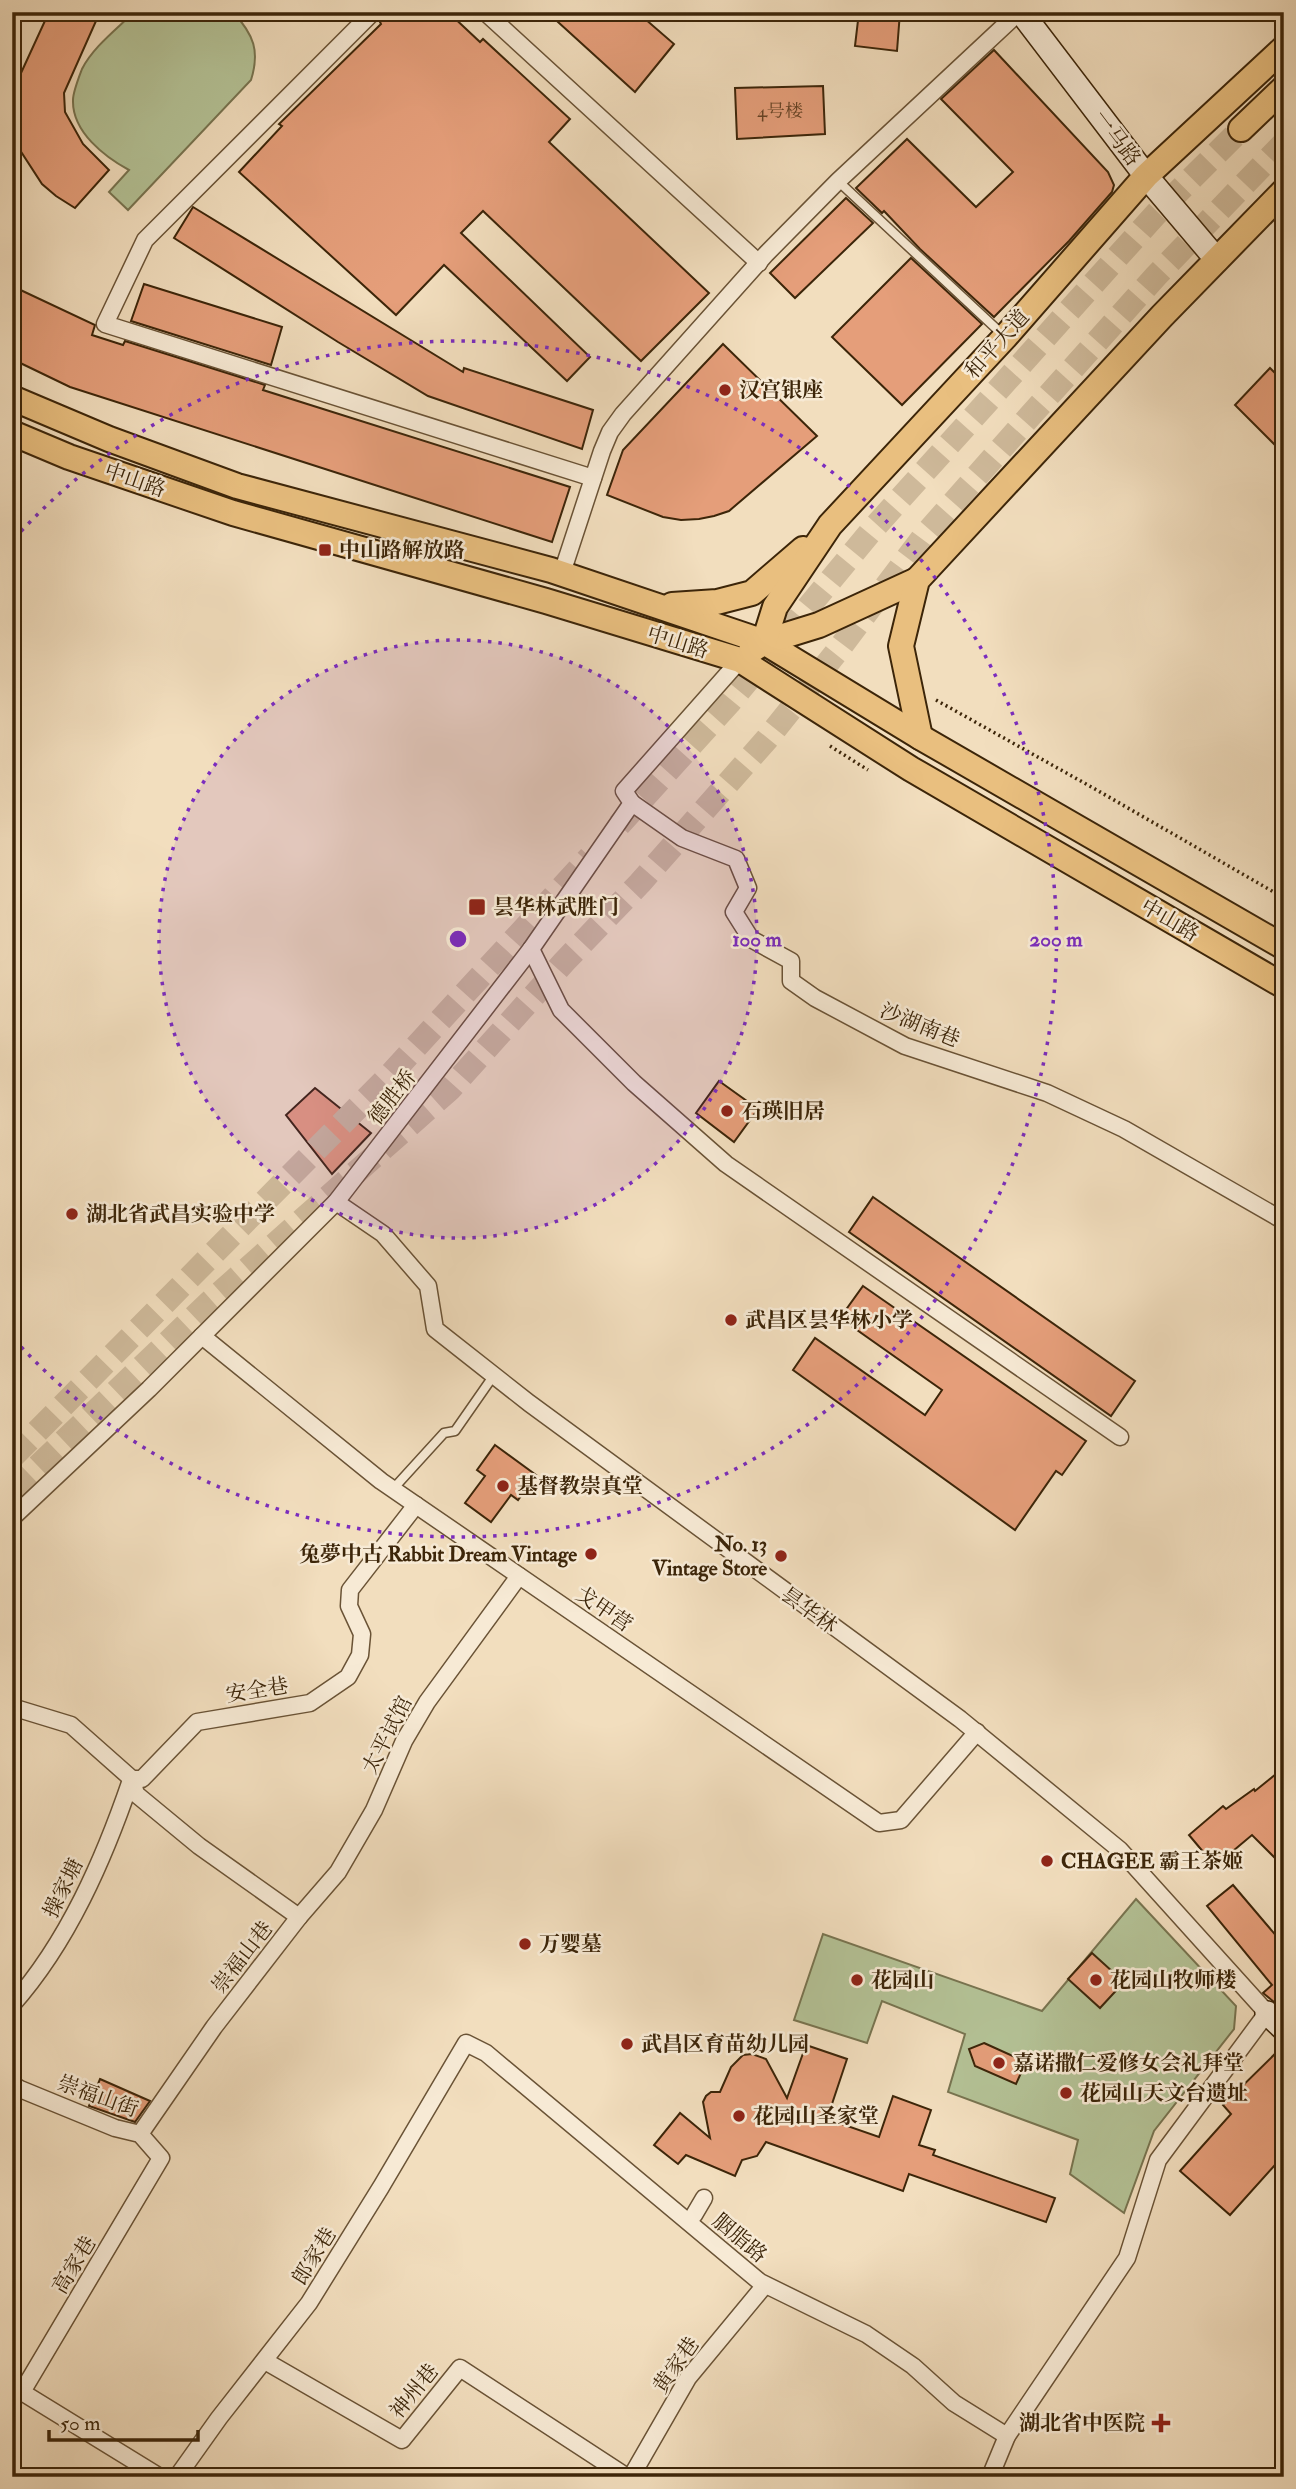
<svg xmlns="http://www.w3.org/2000/svg" width="1296" height="2489" viewBox="0 0 1296 2489" font-family="'IM FELL Double Pica','Noto Serif SC',serif">
  <rect width="100%" height="100%" fill="#f2debe"/>
  <filter id="stains"><feTurbulence type="fractalNoise" baseFrequency=".00286" numOctaves="4"/><feColorMatrix values="0 0 0 0 .2 0 0 0 0 .09 0 0 0 0 .02 0 0 0 .5 -.17"/></filter>
  <radialGradient id="worn" r=".72"><stop offset=".6" stop-color="#630" stop-opacity="0"/><stop offset="1" stop-color="#630" stop-opacity=".3"/></radialGradient>
  <g fill="#b4c296" stroke="#787450" stroke-width="2">
    <path d="M134,12H233C254,35 260,51 251,80L128,210L109,192L129,170C105,157 72,132 73,100C73,92 79,77 82,69C93,47 117,29 134,12Z"/>
    <polygon points="1136,1899 1236,2006 1234,2029 1154,2131 1124,2213 1070,2174 1078,2140 948,2092 965,2034 882,2001 867,2043 794,2020 823,1934 1042,2011"/>
  </g>
  <g fill="#e59e7a" stroke="#3c2509" stroke-width="2">
    <polygon points="49,12 100,12 64,93 65,112 83,144 109,170 75,208 56,196 42,184 18,147 12,129 12,68 21,73"/>
    <polygon points="390,12 448,12 480,42 483,39 570,119 549,142 709,293 641,361 483,211 461,233 590,357 567,381 444,265 396,315 239,172 282,126 279,124 381,24 380,22"/>
    <polygon points="547,12 637,12 674,44 635,92"/>
    <polygon points="859,12 900,12 897,51 855,46"/>
    <polygon points="994,50 1108,172 1114,185 1112,192 1069,241 994,317 920,249 884,211 882,213 856,188 907,139 976,207 1013,172 941,99"/>
    <polygon points="823,86 825,134 737,139 735,88"/>
    <polygon points="846,198 873,223 795,298 770,273"/>
    <polygon points="193,207 463,372 464,368 593,410 582,449 428,396 338,342 174,238"/>
    <polygon points="911,258 982,324 902,405 832,337"/>
    <polygon points="144,284 282,327 271,365 131,321"/>
    <polygon points="12,286 95,325 92,335 123,345 125,341 265,385 263,390 570,487 552,542 70,387 12,359"/>
    <polygon points="723,344 817,436 729,511 714,516 699,519 681,520 663,517 607,495 623,450"/>
    <polygon points="1270,368 1284,382 1284,454 1235,405"/>
    <polygon points="719,1081 758,1109 734,1142 696,1113"/>
    <polygon points="315,1088 371,1133 332,1174 286,1115"/>
    <polygon points="873,1197 1135,1381 1111,1416 849,1232"/>
    <polygon points="863,1286 1086,1441 1062,1475 1056,1471 1015,1530 793,1370 815,1338 925,1415 942,1390 840,1318"/>
    <polygon points="495,1445 536,1475 518,1500 511,1495 491,1522 465,1503 485,1476 477,1470"/>
    <polygon points="1276,1774 1284,1782 1284,1867 1252,1835 1215,1866 1189,1835 1223,1806 1226,1809 1254,1789 1255,1791"/>
    <polygon points="1233,1885 1284,1945 1284,2010 1263,1993 1272,1985 1207,1906"/>
    <polygon points="1092,1953 1124,1982 1100,2008 1068,1979"/>
    <polygon points="984,2043 1026,2062 1016,2084 975,2066 969,2049"/>
    <polygon points="806,2045 847,2059 827,2119 879,2137 893,2096 931,2110 919,2145 935,2150 933,2155 1055,2198 1046,2222 909,2174 903,2191 766,2142 757,2156 742,2160 735,2176 686,2155 678,2164 654,2145 680,2113 710,2138 703,2102 706,2096 711,2092 720,2092 731,2067 743,2055 752,2054 766,2059 787,2098"/>
    <polygon points="1284,2045 1284,2155 1230,2215 1180,2171 1231,2114 1223,2105"/>
    <polygon points="100,2079 150,2101 135,2122 89,2106"/>
  </g>
  <g fill="none" stroke-linecap="round" stroke-linejoin="round">
    <g stroke="#ceb99a" stroke-width="24" stroke-dasharray="24 12" stroke-linecap="butt">
      <polyline points="619,825 729,703 873,529 1156,214 1241,129"/>
      <polyline points="12,1457 390,1075 590,857"/>
      <polyline points="12,1491 210,1302 450,1089 564,962 640,883 767,739 839,649 924,536 1030,416 1156,276 1284,143"/>
    </g>
    <defs>
      <g id="lane">
        <polyline points="838,181 1002,334"/>
        <polyline points="393,1489 444,1433 455,1431 494,1375"/>
      </g>
      <g id="street">
        <polyline points="373,12 145,240 105,324 593,478"/>
        <polyline points="485,12 759,263"/>
        <polyline points="562,573 602,451 610,432 623,414 766,254 838,181 1019,12"/>
        <polyline points="632,803 682,838 736,859 748,888 734,912 751,939 791,961 791,981 815,998 905,1046 1047,1093 1124,1129 1284,1221"/>
        <polyline points="531,949 561,1010 634,1083 726,1164 1120,1437"/>
        <polyline points="336,1202 383,1234 428,1286 435,1329 529,1403 960,1719 1120,1850 1267,2013 1158,2160 1127,2258 1007,2436 990,2477"/>
        <polyline points="202,1336 381,1481 879,1823 901,1820 977,1732"/>
        <polyline points="12,1518 149,1389 336,1202 531,949 632,803 624,791 740,660"/>
        <polyline points="12,1707 71,1725 132,1779 142,1779 197,1722 310,1703 348,1677 360,1655 362,1634 349,1606 350,1590 416,1505"/>
        <polyline points="132,1779 136,1794 199,1846 299,1917 214,2027 140,2134"/>
        <polyline points="299,1917 338,1872 374,1810 404,1741 427,1702 519,1576"/>
        <path d="M12,2005C68,1942 104,1859 131,1780"/>
        <polyline points="12,2084 20,2089 115,2128 140,2134 161,2158 22,2392"/>
        <polyline points="694,2215 704,2198"/>
        <polyline points="265,2361 402,2440 460,2368 627,2477"/>
        <polyline points="12,2386 160,2477"/>
        <polyline points="177,2477 219,2418 309,2303 381,2187 466,2043 486,2053 760,2282 866,2334 913,2366 954,2403 1007,2436"/>
        <polyline points="631,2477 688,2378 765,2285"/>
      </g>
      <g id="secondary">
        <polyline points="1021,12 1146,176 1217,260"/>
        <polyline points="1267,2013 1284,2029"/>
      </g>
      <g id="primary">
        <polyline points="1241,129 1284,88"/>
        <polyline points="12,398 109,439 237,486 551,570 764,642 920,737 1284,947"/>
        <polyline points="12,433 69,457 233,513 546,601 740,660 911,769 1284,986"/>
        <polyline points="672,605 717,602 752,593 803,549"/>
        <polyline points="764,642 819,625 917,580"/>
        <polyline points="751,651 764,642 775,607 830,525 1005,337 1146,176 1284,48"/>
        <polyline points="920,737 901,646 917,580 1162,316 1284,191"/>
      </g>
    </defs>
    <use href="#lane" stroke="#6a5336" stroke-width="11"/>
    <use href="#street" stroke="#6a5336" stroke-width="19"/>
    <use href="#secondary" stroke="#3c2509" stroke-width="26"/>
    <use href="#primary" stroke="#3c2509" stroke-width="28"/>
    <g stroke="#3c2509" stroke-width="3.5" stroke-dasharray="2 3.5" stroke-linecap="butt">
      <polyline points="936,700 1095,789 1284,898"/>
      <polyline points="830,746 868,770"/>
    </g>
    <use href="#lane" stroke="#f7ead5" stroke-width="8"/>
    <use href="#street" stroke="#f7ead5" stroke-width="16"/>
    <use href="#secondary" stroke="#f7ead5" stroke-width="23"/>
    <use href="#primary" stroke="#e9bf7f" stroke-width="24"/>
  </g>
  <circle cx="458" cy="939" r="299" fill="#7b2cbf" fill-opacity=".12"/>
  <g fill="none" stroke="#7b2cbf" stroke-width="3.5" stroke-dasharray="3.5 7">
    <circle cx="458" cy="939" r="299"/>
    <path d="M14 539A598 598 0 1 1 14 1339"/>
  </g>
  <g fill="#8f2418" stroke="#f7ead5" stroke-width="2.5">
    <circle cx="725" cy="390" r="7"/>
    <rect x="318" y="543" width="14" height="14" rx="3.5"/>
    <rect x="468" y="898" width="18" height="18" rx="3.5"/>
    <circle cx="727" cy="1111" r="7"/>
    <circle cx="72" cy="1214" r="7"/>
    <circle cx="731" cy="1320" r="7"/>
    <circle cx="503" cy="1486" r="7"/>
    <circle cx="591" cy="1554" r="7"/>
    <circle cx="781" cy="1556" r="7"/>
    <circle cx="1047" cy="1861" r="7"/>
    <circle cx="525" cy="1944" r="7"/>
    <circle cx="857" cy="1980" r="7"/>
    <circle cx="1096" cy="1980" r="7"/>
    <circle cx="627" cy="2044" r="7"/>
    <circle cx="999" cy="2063" r="7"/>
    <circle cx="1066" cy="2093" r="7"/>
    <circle cx="739" cy="2116" r="7"/>
    <path d="M1157.5 2412.5h7v7h7v7h-7v7h-7v-7h-7v-7h7z"/>
  </g>
  <g text-anchor="middle" stroke-width="5" stroke-linejoin="round" paint-order="stroke">
    <g font-size="18" fill="#664325">
      <text x="780" y="117">4号楼</text>
    </g>
    <g font-size="21" fill="#3c2509" stroke="#f7ead5">
      <text transform="translate(1117 138) rotate(53)" y="7">一马路</text>
      <text transform="translate(997 344) rotate(-48)" y="7">和平大道</text>
      <text transform="translate(135 480) rotate(19)" y="7">中山路</text>
      <text transform="translate(678 642) rotate(17)" y="7">中山路</text>
      <text transform="translate(1170 920) rotate(30)" y="7">中山路</text>
      <text transform="translate(920 1025) rotate(22)" y="7">沙湖南巷</text>
      <text transform="translate(392 1097) rotate(-52)" y="7">德胜桥</text>
      <text transform="translate(604 1609) rotate(34)" y="7">戈甲营</text>
      <text transform="translate(809 1610) rotate(36)" y="7">昙华林</text>
      <text transform="translate(257 1690) rotate(-9)" y="7">安全巷</text>
      <text transform="translate(387 1735) rotate(-63)" y="7">太平试馆</text>
      <text transform="translate(63 1888) rotate(-64)" y="7">操家塘</text>
      <text transform="translate(242 1957) rotate(-52)" y="7">崇福山巷</text>
      <text transform="translate(98 2096) rotate(20)" y="7">崇福山街</text>
      <text transform="translate(740 2238) rotate(40)" y="7">胭脂路</text>
      <text transform="translate(314 2256) rotate(-58)" y="7">郎家巷</text>
      <text transform="translate(74 2265) rotate(-59)" y="7">高家巷</text>
      <text transform="translate(676 2365) rotate(-55)" y="7">黄家巷</text>
      <text transform="translate(414 2391) rotate(-51)" y="7">神州巷</text>
    </g>
    <g font-size="21" font-weight="bold" fill="#3c2509" stroke="#f7ead5" text-anchor="start">
      <text x="739" y="397">汉宫银座</text>
      <text x="339" y="557">中山路解放路</text>
      <text x="493" y="914">昙华林武胜门</text>
      <text x="741" y="1118">石瑛旧居</text>
      <text x="86" y="1221">湖北省武昌实验中学</text>
      <text x="745" y="1327">武昌区昙华林小学</text>
      <text x="517" y="1493">基督教崇真堂</text>
      <text x="767" y="1551" text-anchor="end">No. 13<tspan x="767" dy="24">Vintage Store</tspan></text>
      <text x="577" y="1561" text-anchor="end">兔夢中古 Rabbit Dream Vintage</text>
      <text x="1061" y="1868">CHAGEE 霸王茶姬</text>
      <text x="539" y="1951">万婴墓</text>
      <text x="871" y="1987">花园山</text>
      <text x="1110" y="1987">花园山牧师楼</text>
      <text x="641" y="2051">武昌区育苗幼儿园</text>
      <text x="1013" y="2070">嘉诺撒仁爱修女会礼拜堂</text>
      <text x="1080" y="2100">花园山天文台遗址</text>
      <text x="753" y="2123">花园山圣家堂</text>
      <text x="1145" y="2430" text-anchor="end">湖北省中医院</text>
    </g>
  </g>
  <circle cx="458" cy="939" r="10" fill="#7b2cbf" stroke="#f7ead5" stroke-width="3.5"/>
  <g font-size="21" text-anchor="middle" font-weight="bold" fill="#7b2cbf" stroke="#f7ead5" stroke-width="5" stroke-linejoin="round" paint-order="stroke">
    <text x="757" y="946">100 m</text>
    <text x="1056" y="946">200 m</text>
  </g>
  <rect width="1296" height="2489" fill="none" stroke="#f2debe" stroke-width="42"/>
  <rect x="14" y="14" width="1268" height="2461" fill="none" stroke="#3c2509" stroke-width="3.5"/>
  <rect x="21" y="21" width="1254" height="2447" fill="none" stroke="#3c2509" stroke-width="2"/>
  <path d="M49 2430v10h149v-10" fill="none" stroke="#3c2509" stroke-width="3.5"/>
  <text x="60" y="2430" font-size="21" fill="#3c2509" stroke="#f7ead5" stroke-width="5" paint-order="stroke">50 m</text>
  <rect width="100%" height="100%" filter="url(#stains)"/>
  <rect width="100%" height="100%" fill="url(#worn)"/>
</svg>
